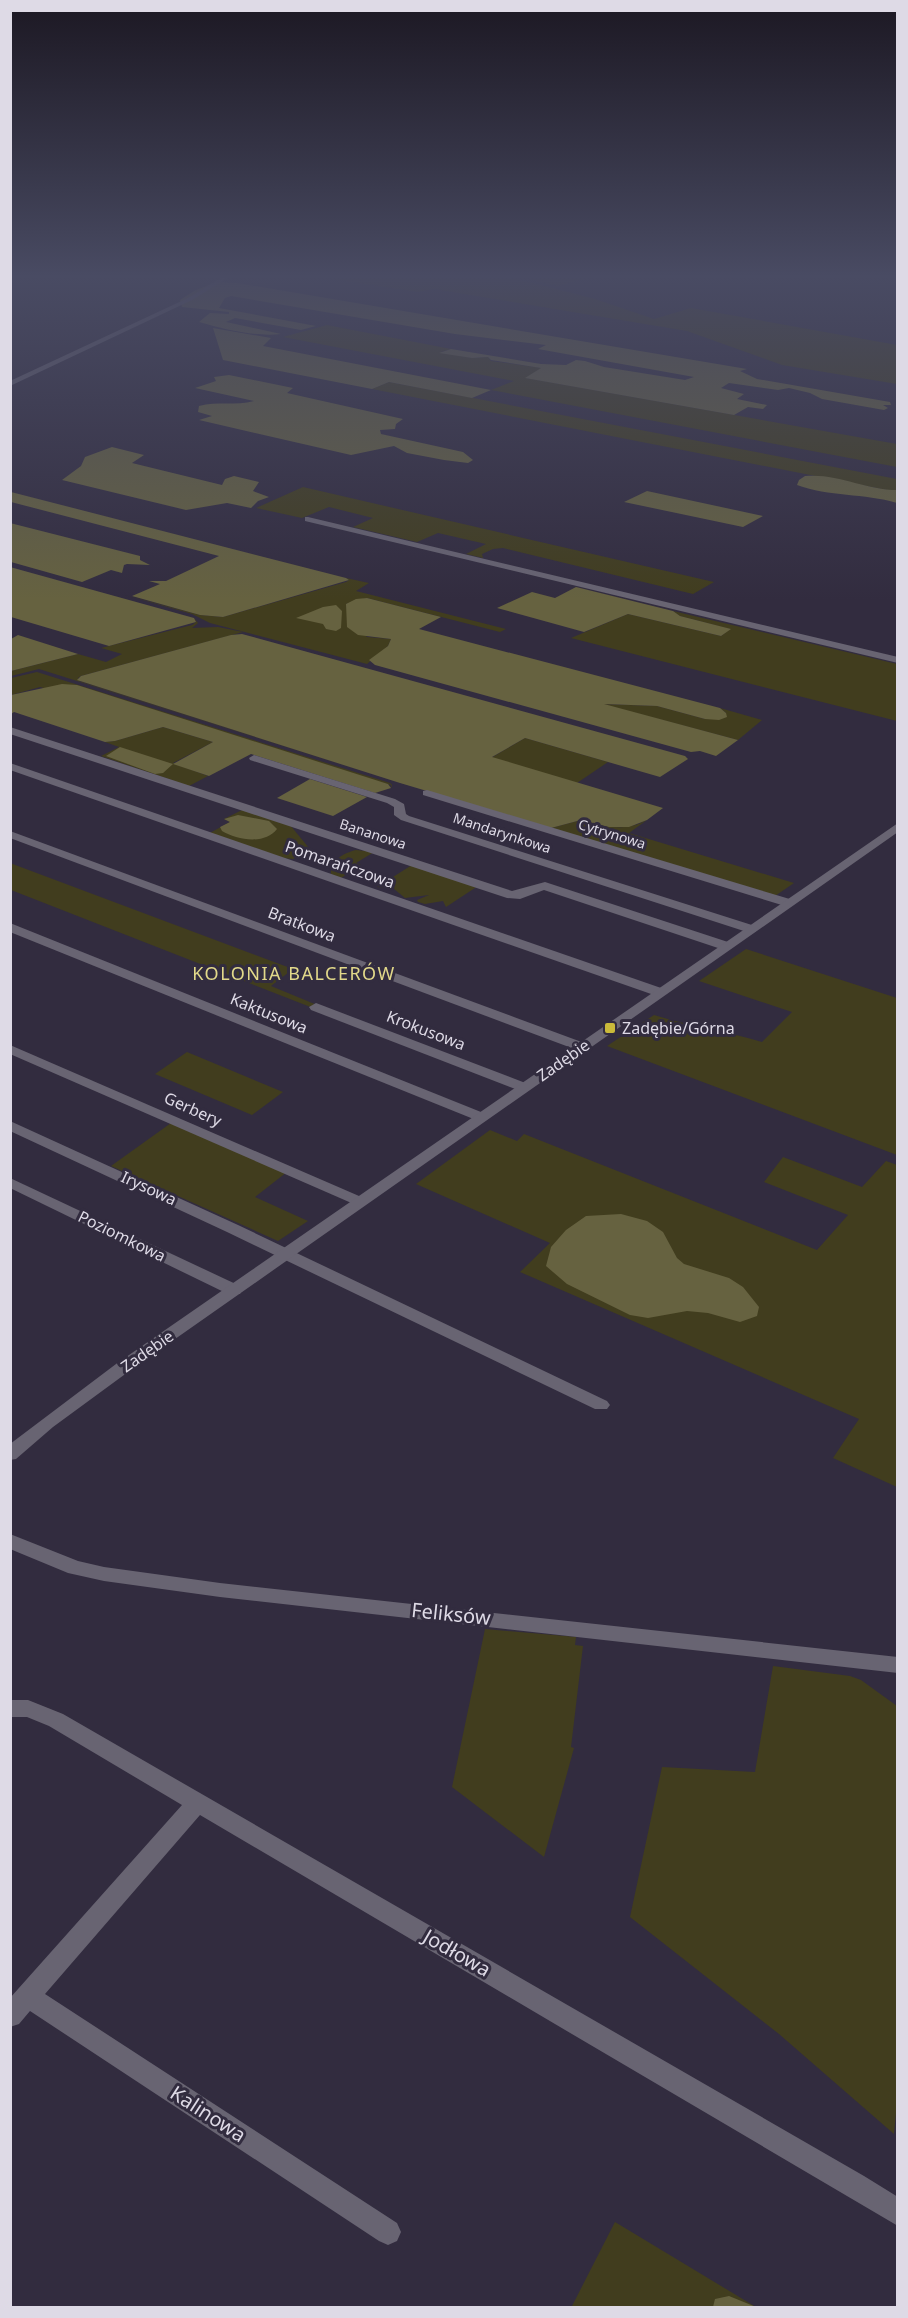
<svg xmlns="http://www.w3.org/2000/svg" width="908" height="2318" viewBox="0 0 908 2318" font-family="'Noto Sans',sans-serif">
  <rect width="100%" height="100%" fill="#322c3f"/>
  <g fill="#413d1e">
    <polygon points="314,276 505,276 595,299 654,319 691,308 897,345 897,384 782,365 687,331 434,289 418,292"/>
    <polygon points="517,276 594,276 558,286"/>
    <polygon points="327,325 451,349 441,352 472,358 488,357 491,361 542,368 526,378 897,444 897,467 491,390 514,381 283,337"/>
    <polygon points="389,382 897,479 897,492 372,389"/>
    <polygon points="303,487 714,582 693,594 503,548 493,549 482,554 483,558 466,554 486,544 438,533 417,542 353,527 373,518 329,507 302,518 256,508"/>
    <polygon points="346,578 369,583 356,591 506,629 500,632 367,598 346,604 348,616 367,637 391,639 388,646 367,664 210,623 192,614 125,595 200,615 223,617 346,582 349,580"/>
    <polygon points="673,611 897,664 897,721 571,638 628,614 721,636 730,629 680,616"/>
    <polygon points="194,618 198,623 192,628 218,627 243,632 81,676 78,678 79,681 413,787 39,669 11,676 11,671 78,654 106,662 122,654 101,648 192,625 196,622"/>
    <polygon points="37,672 390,783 392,785 391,788 391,785 40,687 11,695 11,678"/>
    <polygon points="601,704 657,706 705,719 726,713 720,708 762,720 738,740"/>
    <polygon points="163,727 213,742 173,763 208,776 189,786 101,756 119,747 105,742 115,741"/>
    <polygon points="525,738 608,762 577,783 491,758"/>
    <polygon points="244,809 290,825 309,848 308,852 293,859 283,858 208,834 230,822 224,819"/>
    <path d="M581,820C607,824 620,834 647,820L629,833L794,883L775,896L551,828Z"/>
    <path d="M356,850L374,852L356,863L361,865L341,878L331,874C330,860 344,853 356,850Z"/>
    <polygon points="10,863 293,969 271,986 317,1005 313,1008 11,890"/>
    <polygon points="412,865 478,886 446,907 443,901 425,904 418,902 417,900 429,895 405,898 393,888 377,887"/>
    <path d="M746,949L897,998V1155L607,1046L654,1015C690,1026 726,1031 762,1042L792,1012L699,981Z"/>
    <polygon points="187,1052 283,1092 252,1115 155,1074"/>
    <polygon points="171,1123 287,1172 255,1197 308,1221 278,1241 111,1166"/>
    <polygon points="490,1130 517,1141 524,1134 817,1250 848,1215 764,1182 783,1157 862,1187 886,1161 897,1165 897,1487 833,1458 859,1419 520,1272 550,1243 416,1184"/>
    <polygon points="485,1629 576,1637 575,1645 583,1646 571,1747 574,1748 544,1857 452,1787"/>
    <polygon points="773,1666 850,1676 861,1680 897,1706 898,2092 894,2134 779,2034 630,1917 662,1767 755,1772"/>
    <polygon points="615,2222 741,2298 756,2307 571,2308"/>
  </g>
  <g fill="#666240">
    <path d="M216,282L237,283L747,369L740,371L757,379L890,402L891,405H883L888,408L884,410L822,399L810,393L789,388L778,390L729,383L721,388L744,394L737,399L767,405L763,409L748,407L734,415L525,378L541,368L491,360L488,357L472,358L439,353L451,349L541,364L566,365L576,360L585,361L604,367L685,380L694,377L538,349L546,345L455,334L231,296L225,298L219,308L316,326L301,330L235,318L226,322L281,334C255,337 224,329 199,322L210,313L229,314V312L182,307L180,300L194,291Z"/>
    <polygon points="213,328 271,338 263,346 491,390 472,398 389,382 372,389 223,360"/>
    <path d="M229,375L293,388L287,393L403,419L396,424L395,429L380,430L381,434L463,452L473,460L468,463L444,460L407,453L394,446L351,455L199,420L212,416L198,412L199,406C217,401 236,406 254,401L195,388L216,381L214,377Z"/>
    <polygon points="112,447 144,455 132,463 222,485 225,479 234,476 259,482 253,491 269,497 258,501 251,508 227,503 186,510 62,480 81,466 85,457"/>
    <path d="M805,476C837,473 866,490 897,490V503C864,493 829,497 797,485L799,480Z"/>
    <polygon points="647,491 763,516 743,527 624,502"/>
    <polygon points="11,492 346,578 349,580 223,617 200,615 132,596 160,584 149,581 166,581 219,556 11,502"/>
    <polygon points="10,523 140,556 140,560 150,565 127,564 124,565 122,573 111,570 82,582 11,562"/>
    <polygon points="10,567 194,618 196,622 109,646 11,617"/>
    <polygon points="576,587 673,611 680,616 731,629 721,636 628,614 584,632 497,608 532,592 555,598"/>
    <polygon points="367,598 441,617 419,629 720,708 726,713 727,717 719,720 705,719 657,706 604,704 738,740 716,756 700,751 691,752 375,665 369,660 388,646 391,639 358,635 347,627 346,604 356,599"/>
    <polygon points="336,605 342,611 341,628 336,631 326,629 323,624 296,618 323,607"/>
    <polygon points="242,634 685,756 688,759 660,777 525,738 492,757 663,808 647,820 629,827 609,827 581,820 551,828 400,783 77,680 81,676 231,635"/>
    <polygon points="18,635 78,654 11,671 11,639"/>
    <polygon points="62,684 77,685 388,784 391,788 375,793 251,754 209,776 173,764 163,773 155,774 106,756 120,747 173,764 213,742 163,727 115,741 105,742 14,712 11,714 11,695"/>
    <polygon points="310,779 367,797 333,816 277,798"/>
    <path d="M238,815L269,821L277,829C265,845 237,840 222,831L220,827L230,822L224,819Z"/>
    <polygon points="621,1214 647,1221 663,1232 677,1258 684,1264 729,1278 743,1287 759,1307 757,1316 740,1322 708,1313 687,1311 648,1318 630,1315 567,1284 546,1266 551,1247 566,1230 586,1216"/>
    <polygon points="729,2296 756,2307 713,2307 715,2299"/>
  </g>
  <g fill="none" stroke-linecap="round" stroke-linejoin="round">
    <g fill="#686472" fill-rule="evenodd">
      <polygon points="224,276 231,276 192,300 10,386 10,381 188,298"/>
      <polygon points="308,517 898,657 898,663 305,521 305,517"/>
      <polygon points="10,727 512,891 545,882 731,943 732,946 726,950 721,949 544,890 520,899 507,898 10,734"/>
      <polygon points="254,755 395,799 404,804 406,814 409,816 755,926 757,929 755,932 747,932 401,820 394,815 394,807 387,803 250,760 249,758"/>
      <polygon points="10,763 664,989 666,992 659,996 654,995 10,770"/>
      <polygon points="427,790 793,900 795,903 789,907 785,906 423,795 423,791"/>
      <polygon points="10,831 587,1044 589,1047 582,1051 577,1050 10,838"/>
      <polygon points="10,923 486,1114 488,1117 486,1120 476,1120 10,932"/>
      <polygon points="316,1003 528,1084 530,1087 528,1090 518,1090 311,1010 309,1007"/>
      <polygon points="10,1045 366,1199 369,1202 361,1207 356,1205 10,1054"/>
      <polygon points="10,1121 238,1225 607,1401 610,1405 607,1409 595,1409 227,1232 10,1131"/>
      <polygon points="10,1178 240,1286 242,1290 240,1294 228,1294 10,1188"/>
      <polygon points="10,1534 78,1561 104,1567 220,1583 898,1657 898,1673 220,1597 104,1581 68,1573 10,1549"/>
      <polygon points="10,1700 28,1700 63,1714 864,2176 898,2197 898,2226 200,1815 45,1994 397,2223 401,2232 397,2241 388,2245 379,2241 30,2011 19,2024 10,2027 10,1998 182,1805 49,1726 27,1717 10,1717"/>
    </g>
    <polygon fill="#686472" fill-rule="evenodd" points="898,823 898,832 128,1372 53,1427 16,1459 10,1460 10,1444 116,1364"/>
  </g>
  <linearGradient id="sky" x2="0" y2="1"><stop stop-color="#1c1823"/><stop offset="0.46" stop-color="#494b63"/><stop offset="1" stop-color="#494b63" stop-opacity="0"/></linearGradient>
  <rect width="908" height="600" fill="url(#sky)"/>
  <rect fill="#caba3a" stroke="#322c3f" stroke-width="2" x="604" y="1022" width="12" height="12" rx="3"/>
  <g text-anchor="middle" stroke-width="6" stroke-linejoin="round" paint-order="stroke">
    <g font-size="14" fill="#dedae6" stroke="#322c3f">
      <text transform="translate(502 833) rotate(18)" y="5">Mandarynkowa</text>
      <text transform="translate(373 834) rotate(18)" y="5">Bananowa</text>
      <text transform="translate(612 834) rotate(17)" y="5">Cytrynowa</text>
    </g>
    <g font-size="16" fill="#dedae6" stroke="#322c3f">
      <text transform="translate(340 864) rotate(19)" y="6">Pomarańczowa</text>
      <text transform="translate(302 924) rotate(21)" y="6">Bratkowa</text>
      <text transform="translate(269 1013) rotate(22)" y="6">Kaktusowa</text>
      <text transform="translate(426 1030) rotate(21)" y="6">Krokusowa</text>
      <text transform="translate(563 1060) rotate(-35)" y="6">Zadębie</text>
      <text transform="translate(193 1109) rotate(24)" y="6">Gerbery</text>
      <text transform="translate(149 1188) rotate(25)" y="6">Irysowa</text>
      <text transform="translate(122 1236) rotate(26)" y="6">Poziomkowa</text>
      <text transform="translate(147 1351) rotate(-35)" y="6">Zadębie</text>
    </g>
    <g font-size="16" fill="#dedae6" stroke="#322c3f" text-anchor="start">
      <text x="622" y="1034">Zadębie/Górna</text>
    </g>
    <g font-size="18" letter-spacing="1.5" fill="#e2d98a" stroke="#322c3f">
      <text x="294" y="980">KOLONIA BALCERÓW</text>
    </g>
    <g font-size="20" fill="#dedae6" stroke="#322c3f">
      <text transform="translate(451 1614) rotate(6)" y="7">Feliksów</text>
      <text transform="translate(457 1953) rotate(30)" y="7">Jodłowa</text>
      <text transform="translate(208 2114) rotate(33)" y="7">Kalinowa</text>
    </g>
  </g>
  <rect width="908" height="2318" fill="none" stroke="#dedae6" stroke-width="24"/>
</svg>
